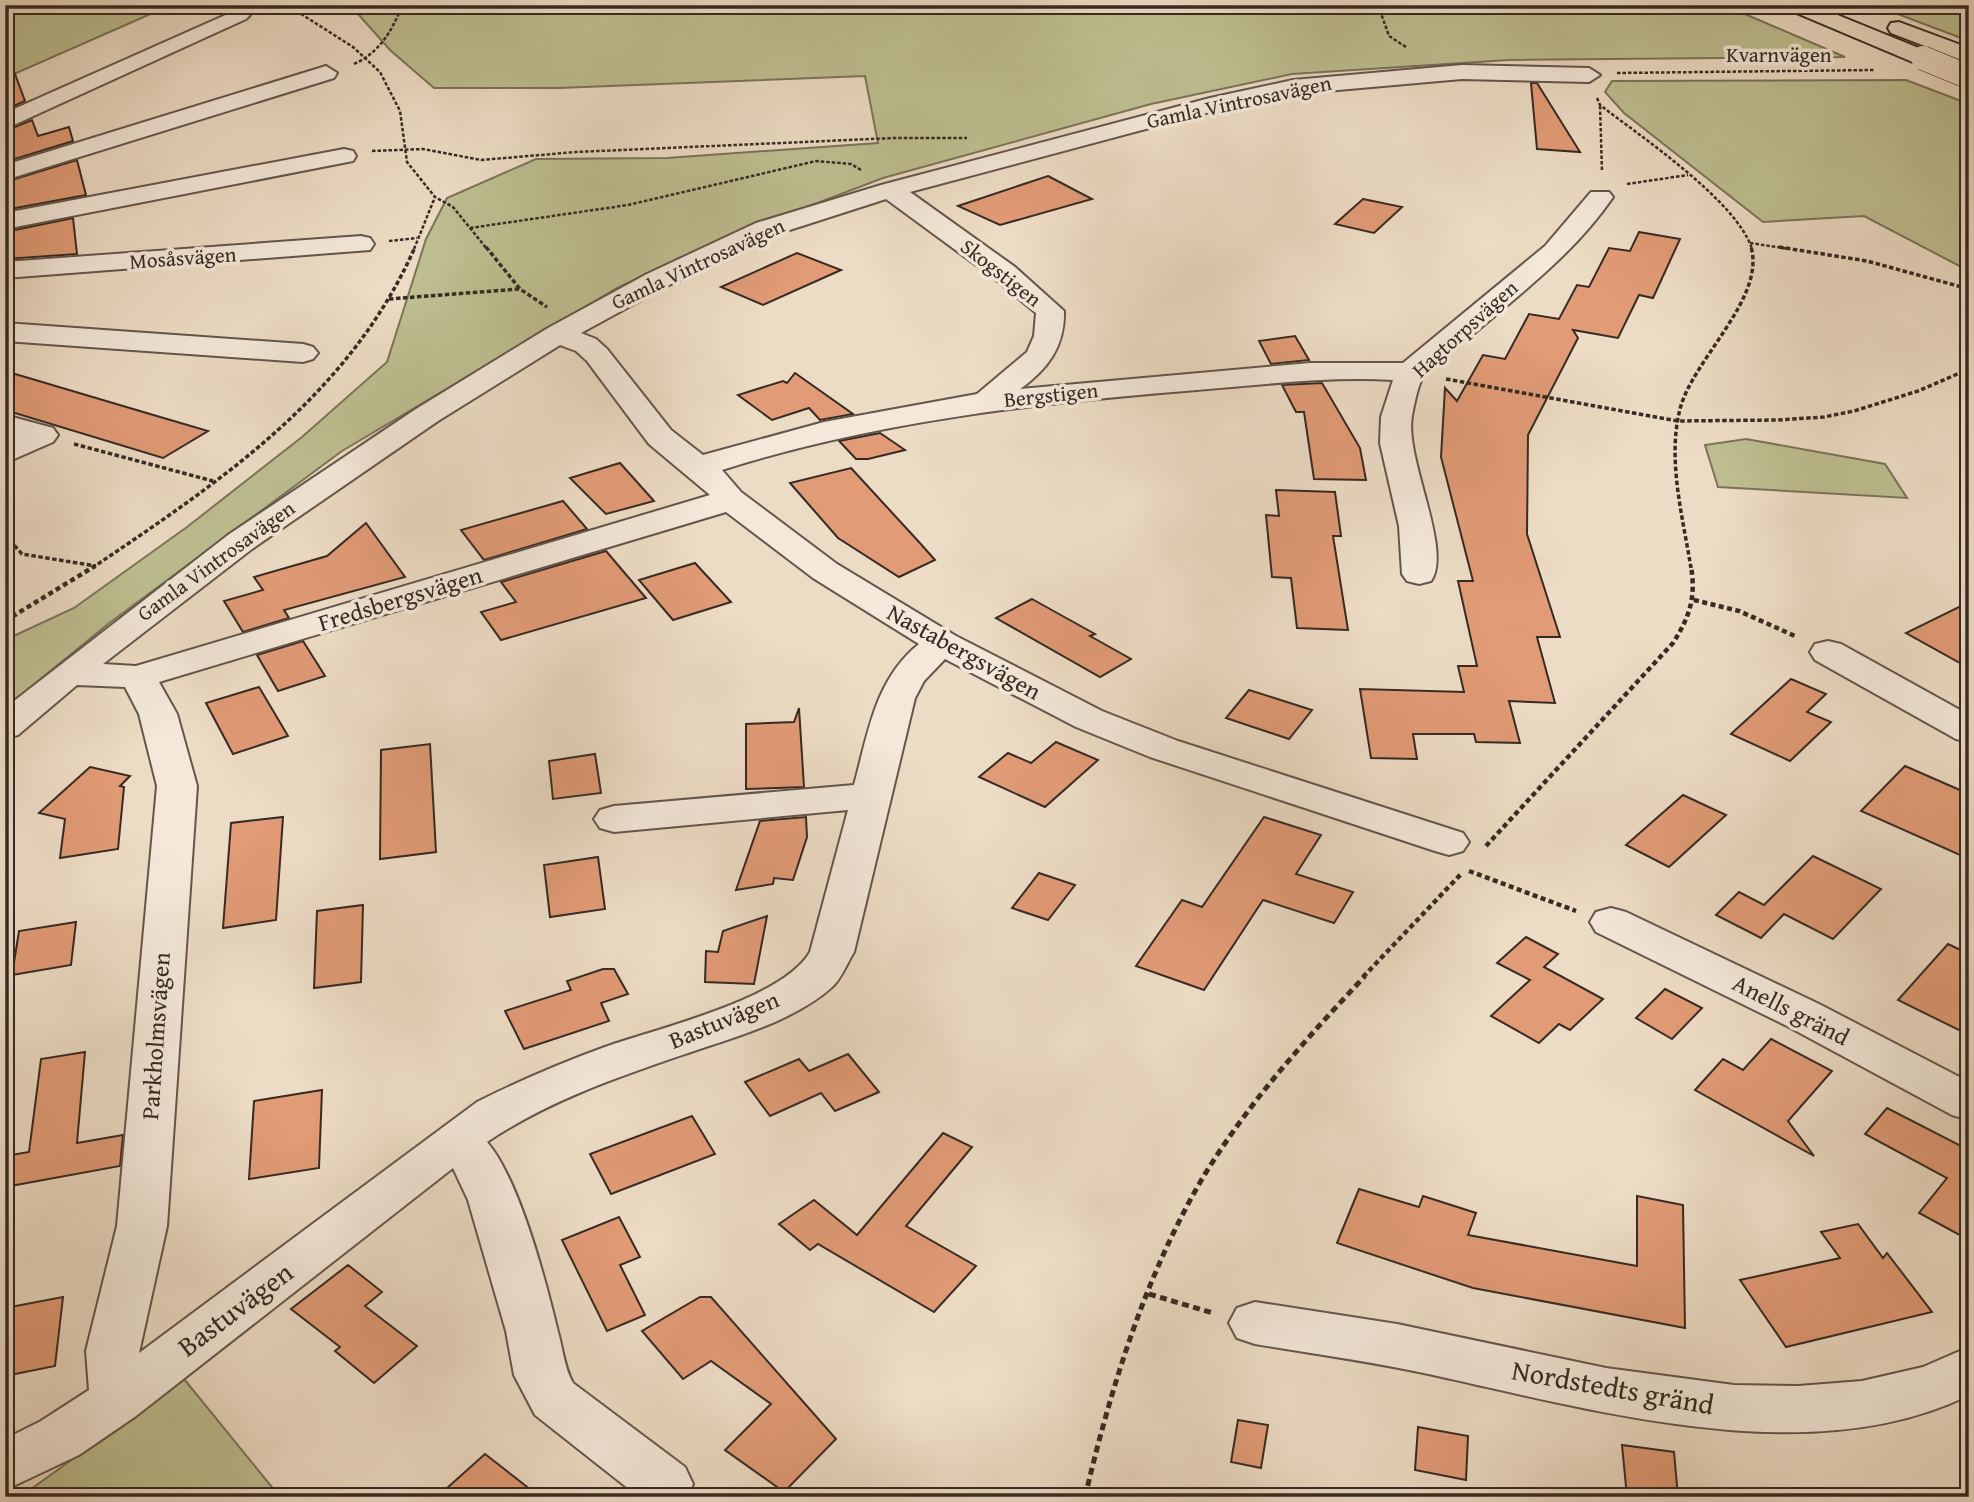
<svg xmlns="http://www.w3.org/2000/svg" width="1974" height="1502" viewBox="0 0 1974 1502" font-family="'Gentium Book Plus',serif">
  <rect width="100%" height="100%" fill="#eddcc5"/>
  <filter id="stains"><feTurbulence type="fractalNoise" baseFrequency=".00286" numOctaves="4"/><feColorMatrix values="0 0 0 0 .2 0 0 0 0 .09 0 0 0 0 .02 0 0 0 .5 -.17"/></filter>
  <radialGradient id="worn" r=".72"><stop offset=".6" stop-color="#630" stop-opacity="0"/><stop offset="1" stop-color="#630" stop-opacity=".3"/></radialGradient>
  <g fill="#bebf91" stroke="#7a745a" stroke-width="2">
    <polygon points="5,5 171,5 5,78"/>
    <polygon points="350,5 1724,5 1845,57 1509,60 1292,74 1151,104 883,178 744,231 619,287 342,451 108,624 5,708 5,640 74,608 187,527 302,437 387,362 426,239 447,198 536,159 667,158 878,143 865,76 559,88 434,88 390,50"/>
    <polygon points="1874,5 1969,5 1969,41"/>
    <polygon points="1906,80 1969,104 1969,271 1864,216 1763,222 1624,113 1605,92 1612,81"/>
    <polygon points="1746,439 1885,464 1907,498 1718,487 1705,445"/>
    <polygon points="184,1379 280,1497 20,1497"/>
  </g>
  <g fill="#e19b76" stroke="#362a24" stroke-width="2">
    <polygon points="5,58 9,58 25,101 5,110"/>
    <polygon points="1531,83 1537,83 1580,152 1537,149"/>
    <polygon points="32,120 38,136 69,127 73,141 5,162 5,131"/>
    <polygon points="77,160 86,195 5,210 5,182"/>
    <polygon points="1048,176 1092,199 1000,225 958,206"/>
    <polygon points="1363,199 1402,207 1374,233 1335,224"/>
    <polygon points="73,218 77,254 5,259 5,232"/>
    <polygon points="1639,232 1680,239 1653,298 1639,295 1618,338 1573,330 1578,338 1528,435 1527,534 1560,637 1537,637 1555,703 1509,701 1520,743 1476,742 1474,734 1413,734 1417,759 1371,758 1360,689 1464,692 1458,666 1477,666 1458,581 1473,581 1441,457 1445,388 1457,401 1483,355 1505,359 1529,314 1559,319 1577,285 1589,287 1609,248 1630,251"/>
    <polygon points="797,253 841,270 763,305 721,287"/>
    <polygon points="1295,336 1309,360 1271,364 1259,341"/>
    <polygon points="5,371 150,414 208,431 163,458 5,410"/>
    <polygon points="795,373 853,414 820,420 809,408 772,420 738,395 783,381 787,383"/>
    <polygon points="1322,383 1360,448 1366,480 1314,479 1304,412 1296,412 1282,385"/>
    <polygon points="880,433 905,450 868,459 856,459 839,441"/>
    <polygon points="620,463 654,501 606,514 570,478"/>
    <polygon points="851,468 919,542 935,560 899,577 838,538 790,483"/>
    <polygon points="1276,490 1335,492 1341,536 1333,536 1348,630 1297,628 1291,578 1272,577 1266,515 1279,516"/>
    <polygon points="563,501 587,529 484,560 461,530"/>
    <polygon points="366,523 405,577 284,610 289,618 243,632 224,601 263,590 254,577 327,556"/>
    <polygon points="606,551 646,598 501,640 481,612 516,602 501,582"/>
    <polygon points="695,563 731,602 673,620 639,580"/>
    <polygon points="1032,599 1095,634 1090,636 1131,659 1100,677 996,618"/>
    <polygon points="1969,602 1969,668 1906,633"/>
    <polygon points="303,641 325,676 278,691 257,655"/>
    <polygon points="1791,679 1826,694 1807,712 1831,722 1790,761 1731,734"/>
    <polygon points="259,687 288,736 233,754 206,703"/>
    <polygon points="1249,690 1312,710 1289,739 1226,718"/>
    <polygon points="799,708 804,787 746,789 746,724 794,722"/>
    <polygon points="1056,742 1098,760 1045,807 979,777 1008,753 1031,763"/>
    <polygon points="430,744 436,852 380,859 381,750"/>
    <polygon points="595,754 601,793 553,799 549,761"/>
    <polygon points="1905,766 1969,794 1969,859 1861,811"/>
    <polygon points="90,767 130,776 120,786 124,787 118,849 60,858 65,819 39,813"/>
    <polygon points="1683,795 1726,815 1669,867 1626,845"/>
    <polygon points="283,817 276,920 223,928 231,823"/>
    <polygon points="806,817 807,837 793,880 774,878 773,884 736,890 760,821"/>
    <polygon points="1264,817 1321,835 1296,874 1353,892 1334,923 1263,900 1204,990 1136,966 1182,900 1202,907"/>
    <polygon points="1813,856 1881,889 1833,939 1784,914 1761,938 1716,915 1739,892 1764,905"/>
    <polygon points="598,857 605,909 550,917 544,865"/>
    <polygon points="1039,873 1075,885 1048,920 1012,908"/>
    <polygon points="363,905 361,982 314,988 317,911"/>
    <polygon points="767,916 754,984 705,982 706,951 718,952 723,931"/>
    <polygon points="76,922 71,965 12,975 19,931"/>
    <polygon points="1526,937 1558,954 1544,967 1603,999 1570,1030 1559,1024 1539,1043 1491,1016 1530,980 1497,963"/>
    <polygon points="1948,944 1969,954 1969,1035 1898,1000"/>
    <polygon points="603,969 614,969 628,994 601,1003 609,1021 524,1049 505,1011 571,990 567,981"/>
    <polygon points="1665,989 1702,1008 1672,1039 1636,1018"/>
    <polygon points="1771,1039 1832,1071 1788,1121 1814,1156 1695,1090 1723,1059 1743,1070"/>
    <polygon points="85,1052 77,1143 123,1135 120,1166 5,1187 5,1156 29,1152 41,1059"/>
    <polygon points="848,1054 879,1092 835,1111 821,1093 770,1116 745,1082 799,1059 809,1071"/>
    <polygon points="322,1090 319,1168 249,1179 254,1101"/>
    <polygon points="1887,1108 1969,1150 1969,1240 1919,1213 1947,1178 1865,1134"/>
    <polygon points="692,1116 715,1154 611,1194 590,1154"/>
    <polygon points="943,1133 972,1147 906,1226 976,1266 934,1312 818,1244 810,1250 779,1224 814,1200 857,1235"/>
    <polygon points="1359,1189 1419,1207 1423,1196 1476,1213 1468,1235 1637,1266 1637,1196 1683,1205 1685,1328 1473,1288 1337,1243"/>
    <polygon points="619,1217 640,1257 620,1265 645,1315 607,1331 562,1240"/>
    <polygon points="1858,1224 1883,1258 1887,1253 1932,1312 1786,1347 1740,1280 1840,1258 1821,1232"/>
    <polygon points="348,1265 382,1292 365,1306 417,1346 374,1383 335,1351 340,1347 291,1309"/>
    <polygon points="63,1297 55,1366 5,1376 5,1308"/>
    <polygon points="700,1297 711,1297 836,1439 784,1492 725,1450 771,1404 711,1361 683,1379 642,1331"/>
    <polygon points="1238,1420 1268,1425 1261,1468 1231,1462"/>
    <polygon points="1418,1427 1468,1436 1466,1480 1415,1470"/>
    <polygon points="1622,1445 1674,1452 1678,1497 1627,1497"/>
    <polygon points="485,1454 540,1497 437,1497"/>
  </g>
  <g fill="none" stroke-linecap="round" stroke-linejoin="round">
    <defs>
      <g id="minor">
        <polygon points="239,9 250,15 246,19 5,129 5,113"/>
        <path d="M1462,65L1589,68L1600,75L1589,82L1462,79L1293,94L1213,111L910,192L1015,267L1064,311C1065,346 1048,369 1020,389L1310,363H1403L1545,246L1591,192H1609L1613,197C1576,251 1526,289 1477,331C1461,344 1436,358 1424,375C1418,384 1414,405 1412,416C1404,457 1453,550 1431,581L1419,584L1407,581L1402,574L1399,526L1380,443L1381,417L1393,380C1328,376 1262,385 1197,390C1036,403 876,421 722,470L741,492L837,564L956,636L1102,711L1178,741L1463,833L1469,842L1463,851L1449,855L1435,851L1150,757L1076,727L945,659L924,681L915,698L854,952C847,963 841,980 831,988C793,1021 738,1036 691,1052C621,1076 549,1100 487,1142C519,1179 546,1282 558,1332C563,1349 564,1367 573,1383L685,1467L693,1484L687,1497H639L535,1415L514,1375L506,1331L468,1200L453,1168L136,1416L79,1455L5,1490V1439L41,1421L89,1390L86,1351L117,1226L157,786L139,714L125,687L77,685L18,735L5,738V708L228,535L416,409L548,328L647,274L756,223L881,185L1210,98L1293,80ZM886,199L995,279L1036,313L1034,336L1027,352L977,394L824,422L703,455L671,430L607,349L596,339L581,333L667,286L774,235ZM560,345L576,351L587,361L649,444L710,495L136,666L103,664L252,549L438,421ZM726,512L813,578L919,644C875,679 868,734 854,785L614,806L600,810L594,819L600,828L614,832L848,810L810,952C782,1000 658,1028 605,1047C561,1063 519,1081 477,1102L139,1353L167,1226L197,786L177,714L159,682Z"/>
        <polygon points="326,66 337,73 334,78 5,180 5,165"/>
        <polygon points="344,149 353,151 356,156 353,161 5,229 5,213"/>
        <polygon points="361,236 370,238 374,244 370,250 5,278 5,262"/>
        <polygon points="5,323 303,344 313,347 318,353 313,359 303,362 5,341"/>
        <polygon points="5,415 53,428 58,435 53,442 5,463 5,442 15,437 5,434"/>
        <polygon points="1828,641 1841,644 1969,715 1969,742 1956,739 1815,660 1810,652 1815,644"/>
        <polygon points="1611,908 1626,912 1819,1004 1969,1082 1969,1120 1952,1115 1787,1026 1596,932 1590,922 1596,912"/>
        <path d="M1255,1302L1397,1324L1606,1368L1734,1385L1798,1386L1862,1381L1923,1367L1969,1347V1395C1812,1473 1594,1410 1433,1375C1374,1362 1314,1354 1255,1344L1237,1338L1229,1323L1237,1308Z"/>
      </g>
      <g id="highway">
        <polygon points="1784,5 1813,5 1931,53 1934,58 1931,63 1915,63 1787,9"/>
        <polygon points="1899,22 1969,48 1969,63 1891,33 1888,28 1891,23"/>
      </g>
    </defs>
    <use href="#minor" stroke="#64564c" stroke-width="4"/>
    <use href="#highway" stroke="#362a24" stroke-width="4"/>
    <g stroke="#362a24" stroke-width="2.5" stroke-dasharray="3.5 2" stroke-linecap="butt">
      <polyline points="287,5 353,47 380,72 400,111 407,162 435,197 453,207 487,249"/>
      <polyline points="1378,5 1389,36 1406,47"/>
      <polyline points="5,14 48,5"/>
      <path d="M354,64C379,53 393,30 402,5"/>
      <polyline points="1617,73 1875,70"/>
      <path d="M1597,98L1600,105C1640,136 1737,201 1752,249"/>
      <polyline points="1600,106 1602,171"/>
      <polyline points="372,151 423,149 481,160 576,152 894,138 967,138"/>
      <polyline points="1627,184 1688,175"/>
      <polyline points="470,228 628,205 816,161 851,164 861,170"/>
      <polyline points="389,241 417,238"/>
      <polyline points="1750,243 1790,249"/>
      <polyline points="414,249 435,197"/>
    </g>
    <g stroke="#362a24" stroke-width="3.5" stroke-dasharray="4.5 2.5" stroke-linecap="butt">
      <polyline points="486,247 520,289 547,307"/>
      <polyline points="1779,247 1867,261 1969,289"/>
      <polyline points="389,299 519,289"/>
      <polyline points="1446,379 1678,421 1777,420 1824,417 1854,411 1918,391 1969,369"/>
      <polyline points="74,444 213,481"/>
      <polyline points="5,535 22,554 96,566"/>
      <path d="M92,568C221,481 350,395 415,247"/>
      <path d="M1691,568C1683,518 1667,460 1680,409C1693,359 1766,298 1751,247"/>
    </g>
    <g stroke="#362a24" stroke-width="4.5" stroke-dasharray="5 3.5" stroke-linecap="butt">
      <polyline points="1694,600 1739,611 1795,636"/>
      <polyline points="5,621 95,566"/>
      <path d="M1486,846L1673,643C1690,616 1696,598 1691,566"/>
      <polyline points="1469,871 1576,911"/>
      <polyline points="1363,977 1461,874"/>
    </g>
    <g stroke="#362a24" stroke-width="5" stroke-dasharray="7 4.5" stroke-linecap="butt">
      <polyline points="1149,1294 1213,1313"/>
      <path d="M1085,1497C1111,1387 1145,1277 1202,1179C1247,1104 1306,1039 1365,976"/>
    </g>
    <use href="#minor" fill="#f3e8d9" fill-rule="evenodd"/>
    <use href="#highway" fill="#eddcc5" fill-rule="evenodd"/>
    <defs>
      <polyline id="highway-bridge" points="1923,58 1969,77"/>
    </defs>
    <use href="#highway-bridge" stroke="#362a24" stroke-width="25" stroke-linecap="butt"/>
    <use href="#highway-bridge" stroke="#eddcc5" stroke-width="24"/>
  </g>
  <g text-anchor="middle" stroke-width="7" stroke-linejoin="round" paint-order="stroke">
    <g font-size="21" fill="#362a24" stroke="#f3e8d9">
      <text x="1779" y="62">Kvarnvägen</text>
      <text transform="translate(1239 102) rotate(-12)" y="7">Gamla Vintrosavägen</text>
      <text transform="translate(183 258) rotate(-4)" y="7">Mosåsvägen</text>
      <text transform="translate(698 264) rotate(-25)" y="7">Gamla Vintrosavägen</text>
      <text transform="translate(1001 273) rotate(38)" y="7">Skogstigen</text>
      <text transform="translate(1465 329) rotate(-42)" y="7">Hagtorpsvägen</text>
      <text transform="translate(1051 395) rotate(-6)" y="7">Bergstigen</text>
      <text transform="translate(216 561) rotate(-36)" y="7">Gamla Vintrosavägen</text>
    </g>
    <g font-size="24" fill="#362a24" stroke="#f3e8d9">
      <text transform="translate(400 599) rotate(-17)" y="8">Fredsbergsvägen</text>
      <text transform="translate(964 652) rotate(29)" y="8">Nastabergsvägen</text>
      <text transform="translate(1791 1010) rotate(27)" y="8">Anells gränd</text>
      <text transform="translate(724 1020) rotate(-22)" y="8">Bastuvägen</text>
      <text transform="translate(156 1036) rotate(-86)" y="8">Parkholmsvägen</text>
    </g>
    <g font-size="28" fill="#362a24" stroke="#f3e8d9">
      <text transform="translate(235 1309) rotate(-37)" y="10">Bastuvägen</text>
      <text transform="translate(1613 1387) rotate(10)" y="10">Nordstedts gränd</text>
    </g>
  </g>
  <rect width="1974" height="1502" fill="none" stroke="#eddcc5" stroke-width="28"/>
  <rect x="7" y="7" width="1960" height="1488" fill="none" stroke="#362a24" stroke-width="3.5"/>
  <rect x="14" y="14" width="1946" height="1474" fill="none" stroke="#362a24" stroke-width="2"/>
  <rect width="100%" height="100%" filter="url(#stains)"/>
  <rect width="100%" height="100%" fill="url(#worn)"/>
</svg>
